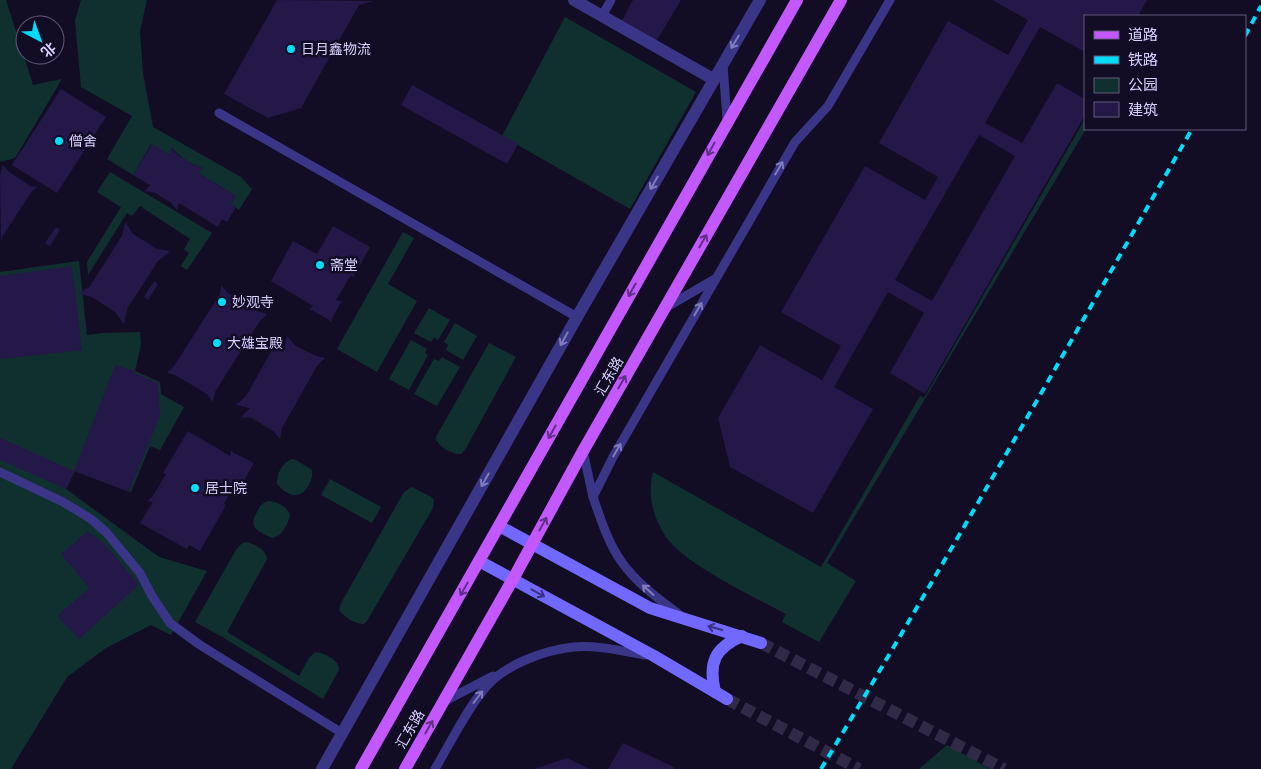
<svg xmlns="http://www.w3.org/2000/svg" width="1261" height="769" viewBox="0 0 1261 769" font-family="'DejaVu Sans','Noto Sans SC',sans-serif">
  <rect width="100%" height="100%" fill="#120d25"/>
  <g fill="#10302f">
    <polygon points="0,0 6,0 33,85 62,79 15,158 0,162"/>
    <path d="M81,0H147L140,31L143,73L153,127L241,177L252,189L239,210L231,204L236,196L198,173L203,168C190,164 181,158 172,148L170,155L151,144L133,175L107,159L132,116L81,87L75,21Z"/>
    <polygon points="565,17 696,92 630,209 502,136"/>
    <path d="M1085,119V129H1086L827,563L856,581L819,642L782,622L786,614C754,597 686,565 666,537C653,518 647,494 653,472L821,567L920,396L924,398Z"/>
    <polygon points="110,172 212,233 187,270 181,266 189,253 184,249 190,239 140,206 132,216 127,213 88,275 87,262 121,207 97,192"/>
    <polygon points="403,232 414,238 388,284 417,301 377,372 337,349"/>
    <polygon points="79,261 87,335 103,333 140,332 141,344 135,371 160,382 161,394 184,407 160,450 150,446 131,492 75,471 66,489 159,557 207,571 171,635 151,625 106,648 67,677 11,769 0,769 0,272"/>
    <polygon points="429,308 450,320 438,340 434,337 431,342 414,333"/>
    <polygon points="455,323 477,336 463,360 446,350 448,345 444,342"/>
    <polygon points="411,340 427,349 425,353 428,355 409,390 389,379"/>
    <path d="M489,343L516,357L465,450L461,454C453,455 436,446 436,437Z"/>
    <polygon points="442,357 460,367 437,406 414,394 434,359 439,361"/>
    <path d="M292,459L296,460L312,470C313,476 311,480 309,485C300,501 287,496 277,484C276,474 283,462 292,459Z"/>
    <polygon points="330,479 381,507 372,523 321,495"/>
    <path d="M412,487L431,497L434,500L433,508L367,621L364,624C355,624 344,617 339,610L341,603L404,492Z"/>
    <path d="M268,501C276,501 288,507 290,515C288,525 282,536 272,538C259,531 247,529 257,512C260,506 262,503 268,501Z"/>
    <path d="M248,542C256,546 266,549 267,559L227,632L299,676L309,658L315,652C324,653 340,660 339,670L323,699L224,638L195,622L236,550L242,543Z"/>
    <polygon points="947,745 990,769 919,769"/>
  </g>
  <g fill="#231848" fill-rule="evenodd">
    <polygon points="277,0 374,1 359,5 301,108 268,118 224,94"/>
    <polygon points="633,0 681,0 654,45 621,22"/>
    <path d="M992,0H1147L1138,16H1085V52L1040,27L985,123L1022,143L1057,83L1085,99V115L925,394L890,373L924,313L888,292L834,387L873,409L813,513L730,467L718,418L760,345L822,380L841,346L781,312L865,166L925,200L938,177L879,143L948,21L1008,55L1028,20ZM979,135L1015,156L932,301L895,280Z"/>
    <polygon points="412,85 518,144 507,164 401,105"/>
    <polygon points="61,89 106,117 57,193 12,165"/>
    <polygon points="152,144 170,155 171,148 179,156 192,164 203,168 198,173 236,196 231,204 236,207 227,222 222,219 218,227 179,203 177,210 170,202 155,193 145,191 150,185 133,175"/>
    <polygon points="3,165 8,171 30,186 38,187 32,191 2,237 1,243 0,175"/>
    <polygon points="125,222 133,234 157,249 170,251 158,261 127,309 124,324 115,312 92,297 79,294 90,286 122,236"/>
    <polygon points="333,226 370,247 353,277 351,275 336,300 343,302 340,304 332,319 331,323 329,320 312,310 309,310 313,306 271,281 293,241 317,254"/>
    <polygon points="56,227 60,230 50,246 45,243"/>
    <polygon points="72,266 82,350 0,359 0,276"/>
    <polygon points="154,281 158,284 148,300 144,297"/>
    <polygon points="221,285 228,293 257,311 267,314 260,321 215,392 213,402 207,394 175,375 167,373 174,366 220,294"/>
    <polygon points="287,336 296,346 316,356 325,358 317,366 282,428 280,439 273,431 252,418 241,417 250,408 236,405 246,396 272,350 274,339 284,348"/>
    <polygon points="115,365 135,371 134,373 158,383 160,416 129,492 74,471"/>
    <polygon points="188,431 230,456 231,450 234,453 254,463 242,484 237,479 224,504 226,505 200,551 189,545 187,549 140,523 153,502 147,501 152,497 166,474 163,473"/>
    <polygon points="0,438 74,471 66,489 0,460"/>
    <polygon points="88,531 106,545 139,585 79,639 57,616 89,588 61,554"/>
    <polygon points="623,743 674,767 673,769 608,769"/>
    <polygon points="567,758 590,769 534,769"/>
  </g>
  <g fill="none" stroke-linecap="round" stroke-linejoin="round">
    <g stroke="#302a46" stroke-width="12" stroke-dasharray="12 6" stroke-linecap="butt">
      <polyline points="761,643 1004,769"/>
      <polyline points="727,699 859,769"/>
    </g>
    <g stroke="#3a3587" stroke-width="9">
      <polyline points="602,16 611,0"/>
      <polyline points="723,65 727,120"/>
      <polyline points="219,113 577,317"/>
      <polyline points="665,308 715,279"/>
      <polyline points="583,451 593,497"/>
      <polyline points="0,472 63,502 91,519 106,532 140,573 152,596 170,623 200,645 342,733"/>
      <path d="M680,615C659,599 636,583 621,561C608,543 600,517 593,497L613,457L795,142L828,106L890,0"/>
      <polyline points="443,702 493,676"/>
      <path d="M435,769C451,742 465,712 485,688C504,665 544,650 574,647C597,645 622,651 645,655"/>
    </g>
    <g stroke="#3a3587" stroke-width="12">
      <polyline points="574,0 713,79"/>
      <polyline points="322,769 577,317 760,0"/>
    </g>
    <g stroke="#7068ff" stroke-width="12">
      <polyline points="499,526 650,608 761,643"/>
      <polyline points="479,561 654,656 727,699"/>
      <path d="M715,692C708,662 715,648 742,636"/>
    </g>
    <g stroke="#c458ff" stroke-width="12">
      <polyline points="361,769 797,0"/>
      <polyline points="405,769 513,579 583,451 841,0"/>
    </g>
    <g stroke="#00ddfc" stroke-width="4" stroke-dasharray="8 6" stroke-linecap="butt">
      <polyline points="1245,36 1261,6"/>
      <path d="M821,769C948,558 1070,343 1192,129"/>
    </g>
  </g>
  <defs><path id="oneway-shaft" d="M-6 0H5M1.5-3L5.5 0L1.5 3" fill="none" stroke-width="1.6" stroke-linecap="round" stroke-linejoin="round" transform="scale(1.25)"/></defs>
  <g stroke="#817bbd">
    <use href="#oneway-shaft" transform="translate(735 42) rotate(121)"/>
    <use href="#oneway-shaft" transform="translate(779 168) rotate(-60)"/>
    <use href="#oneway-shaft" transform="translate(654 183) rotate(120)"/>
    <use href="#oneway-shaft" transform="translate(698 309) rotate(-60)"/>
    <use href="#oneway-shaft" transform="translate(564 339) rotate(119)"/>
    <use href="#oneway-shaft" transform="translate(617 450) rotate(-60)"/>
    <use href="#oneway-shaft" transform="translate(485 480) rotate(119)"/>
    <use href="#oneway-shaft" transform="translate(648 590) rotate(-138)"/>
    <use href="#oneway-shaft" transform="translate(478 697) rotate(-53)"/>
  </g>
  <g stroke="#622f87">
    <use href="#oneway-shaft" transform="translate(711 149) rotate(119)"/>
    <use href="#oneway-shaft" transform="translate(703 241) rotate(-60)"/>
    <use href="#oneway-shaft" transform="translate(632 290) rotate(119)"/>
    <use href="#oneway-shaft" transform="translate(622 382) rotate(-60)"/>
    <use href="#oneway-shaft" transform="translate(552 432) rotate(119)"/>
    <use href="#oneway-shaft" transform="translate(543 524) rotate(-61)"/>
    <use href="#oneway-shaft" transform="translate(464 589) rotate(120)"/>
    <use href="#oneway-shaft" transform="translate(429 727) rotate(-60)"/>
  </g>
  <g stroke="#38317c">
    <use href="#oneway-shaft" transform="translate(538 593) rotate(29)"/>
    <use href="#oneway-shaft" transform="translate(715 628) rotate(-164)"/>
  </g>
  <g fill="#00ddfc" stroke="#120d25" stroke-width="2">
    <circle cx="291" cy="49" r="5"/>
    <circle cx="59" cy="141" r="5"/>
    <circle cx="320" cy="265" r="5"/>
    <circle cx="222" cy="302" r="5"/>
    <circle cx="217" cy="343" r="5"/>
    <circle cx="195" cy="488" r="5"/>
  </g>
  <g text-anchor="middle" stroke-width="5" stroke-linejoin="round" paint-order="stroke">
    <g font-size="14" fill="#d8d1ff" stroke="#120d25" text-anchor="start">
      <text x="301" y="54">日月鑫物流</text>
      <text x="69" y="146">僧舍</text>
      <text x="330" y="270">斋堂</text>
      <text x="232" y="307">妙观寺</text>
      <text x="227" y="348">大雄宝殿</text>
      <text x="205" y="493">居士院</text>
    </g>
    <g font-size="14" fill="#d8d1ff" stroke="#120d25">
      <text transform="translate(609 376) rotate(-60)" y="5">汇东路</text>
      <text transform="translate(410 729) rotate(-60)" y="5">汇东路</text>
    </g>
  </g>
  <rect x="1084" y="15" width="162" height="115" fill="#120d25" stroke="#615b7c"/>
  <rect x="1094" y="31" width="25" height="8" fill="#c458ff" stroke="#615b7c"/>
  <text x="1128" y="40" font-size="15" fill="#d8d1ff">道路</text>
  <rect x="1094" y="56" width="25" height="8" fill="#00ddfc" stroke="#615b7c"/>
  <text x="1128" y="65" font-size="15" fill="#d8d1ff">铁路</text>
  <rect x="1094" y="78" width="25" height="15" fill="#10302f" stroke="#615b7c"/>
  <text x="1128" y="90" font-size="15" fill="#d8d1ff">公园</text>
  <rect x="1094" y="102" width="25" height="15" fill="#231848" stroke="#615b7c"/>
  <text x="1128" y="115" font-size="15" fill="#d8d1ff">建筑</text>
  <g transform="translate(40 40) rotate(139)"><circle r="24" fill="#120d25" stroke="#615b7c"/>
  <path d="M0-4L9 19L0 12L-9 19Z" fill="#00ddfc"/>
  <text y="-8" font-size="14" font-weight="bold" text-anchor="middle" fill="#d8d1ff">北</text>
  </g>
</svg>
